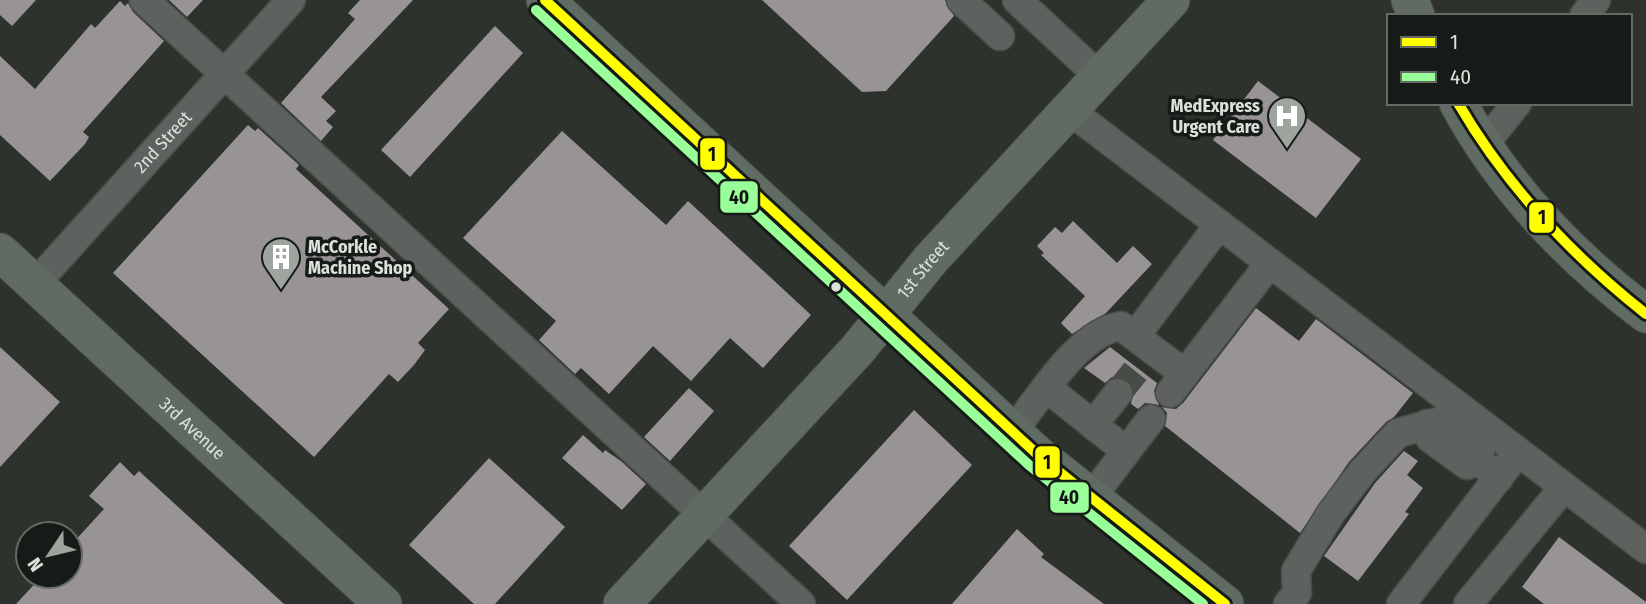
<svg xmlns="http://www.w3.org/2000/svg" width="1646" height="604" viewBox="0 0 1646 604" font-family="'Fira Sans Condensed',sans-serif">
  <rect width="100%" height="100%" fill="#2d322d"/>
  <g fill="#989394">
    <polygon points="0,0 36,0 12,26 0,15"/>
    <polygon points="169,0 203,0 187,17"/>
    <polygon points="360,0 413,0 321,97 336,111 326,121 333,127 321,141 281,103 355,19 348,13"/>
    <polygon points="762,0 945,0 954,16 886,91 862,92"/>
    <polygon points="120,1 125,6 128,3 133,12 164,41 83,132 89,137 85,144 50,181 0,135 0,56 35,89 91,24 95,28"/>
    <polygon points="495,26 523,53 410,177 381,150"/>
    <polygon points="1258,81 1361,159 1316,218 1213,140"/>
    <polygon points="248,125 255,131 258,128 299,165 296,169 449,309 418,343 425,350 414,365 398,382 389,374 314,457 113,273"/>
    <polygon points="562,131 666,225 688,201 811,315 763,368 730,338 691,381 653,346 609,394 581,368 575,374 539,340 556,321 463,238"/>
    <polygon points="1073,221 1117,263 1133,246 1152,264 1106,313 1072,334 1061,323 1085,296 1041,255 1044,253 1037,246 1055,227 1062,233"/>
    <polygon points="1256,308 1299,341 1316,319 1413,393 1394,417 1386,422 1349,462 1300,533 1165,426 1167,413 1162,407 1176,409 1183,403"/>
    <polygon points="0,347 60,402 0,467"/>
    <polygon points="1110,347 1157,383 1154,391 1159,405 1145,403 1138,409 1131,404 1134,387 1128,380 1112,377 1105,383 1084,368"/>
    <polygon points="689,388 714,411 670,461 644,437"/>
    <polygon points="914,410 972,465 847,600 789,546"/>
    <polygon points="583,435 603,453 605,450 621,461 646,484 622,510 562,458"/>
    <polygon points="1404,451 1418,461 1407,475 1423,488 1405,512 1409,514 1358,581 1324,556 1375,483"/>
    <polygon points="489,458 565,527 495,604 474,604 409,545"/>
    <polygon points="120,462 134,476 139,471 284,604 16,604 42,576 70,576 70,546 104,509 89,496"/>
    <polygon points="1017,529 1044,554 1041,557 1104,604 952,604"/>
    <polygon points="1559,537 1646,602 1646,604 1544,604 1522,587"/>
  </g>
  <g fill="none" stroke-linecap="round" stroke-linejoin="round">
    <polyline stroke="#474c47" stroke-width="28" stroke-dasharray="28 14" stroke-linecap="butt" points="1118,393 1138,368"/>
    <defs>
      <g id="minor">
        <polyline points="144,0 801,604"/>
        <polyline points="961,0 1000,36"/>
        <polyline points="1017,0 1100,77"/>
        <polyline points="1584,16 1596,0"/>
        <polyline points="1069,110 1646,549"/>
        <polyline points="1483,146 1517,103"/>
        <path id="s1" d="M35,284L291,0"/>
        <polyline points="1136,335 1219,225"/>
        <polyline points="1047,388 1126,451"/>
        <polyline points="1170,393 1270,263"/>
        <polyline points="1427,424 1430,438 1467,465 1479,461"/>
        <polyline points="1093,425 1118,393"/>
        <path d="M1013,431C1039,399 1078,332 1121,326L1185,374"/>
        <polyline points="1090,499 1151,419"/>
        <polyline points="1288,604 1297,593 1296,571 1331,513 1362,472 1398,433 1441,421 1480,451 1479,461 1499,478"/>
        <polyline points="1401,604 1508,465"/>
        <polyline points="1468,604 1564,487"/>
      </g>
      <g id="major">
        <polyline points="545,0 1038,455 1225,604"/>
        <polyline points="1410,0 1416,16"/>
        <path d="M1458,103C1504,188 1569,256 1646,314"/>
        <path id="s2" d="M0,252L383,604"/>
        <path id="s3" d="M622,604L858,349L931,259L1171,0"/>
      </g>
    </defs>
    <use href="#minor" stroke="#494e49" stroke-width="31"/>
    <use href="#major" stroke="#494e49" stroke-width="39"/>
    <use href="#minor" stroke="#5e625f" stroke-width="28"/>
    <use href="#major" stroke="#606b63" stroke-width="37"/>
    <defs>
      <g id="bus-1">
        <polyline points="545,0 1038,455 1225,604"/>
        <path d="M1458,103C1507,187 1570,254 1646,314"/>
      </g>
      <polyline id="bus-2" points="536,10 1029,465 1203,604"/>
    </defs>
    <use href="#bus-1" stroke="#161b17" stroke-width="16"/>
    <use href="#bus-2" stroke="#161b17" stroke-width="16"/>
    <use href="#bus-1" stroke="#ff0" stroke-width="10"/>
    <use href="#bus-2" stroke="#9f9" stroke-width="10"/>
  </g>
  <defs>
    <symbol id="hospital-pin" viewBox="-11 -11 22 30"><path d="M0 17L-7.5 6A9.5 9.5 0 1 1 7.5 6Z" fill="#9ea49e" stroke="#161b17"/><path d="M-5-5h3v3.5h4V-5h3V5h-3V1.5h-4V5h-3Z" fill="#fff"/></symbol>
    <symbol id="building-pin" viewBox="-11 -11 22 30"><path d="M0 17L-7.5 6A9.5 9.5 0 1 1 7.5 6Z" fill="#9ea49e" stroke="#161b17"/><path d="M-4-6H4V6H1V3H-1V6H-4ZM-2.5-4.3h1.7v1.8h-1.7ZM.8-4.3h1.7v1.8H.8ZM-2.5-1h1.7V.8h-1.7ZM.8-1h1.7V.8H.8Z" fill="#fff"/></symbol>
  </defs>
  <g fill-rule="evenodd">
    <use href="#hospital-pin" x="1265" y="94" width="44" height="60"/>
    <use href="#building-pin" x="259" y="235" width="44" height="60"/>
  </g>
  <circle fill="#dbe1db" stroke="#161b17" stroke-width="2.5" cx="836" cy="287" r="6"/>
  <g text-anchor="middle" stroke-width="7" stroke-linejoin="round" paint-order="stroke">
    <g font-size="18" font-weight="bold" fill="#dbe1db" stroke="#161b17" text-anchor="end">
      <text x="1260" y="112">MedExpress<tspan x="1260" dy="21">Urgent Care</tspan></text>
      <text x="308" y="253" text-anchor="start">McCorkle<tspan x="308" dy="21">Machine Shop</tspan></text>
    </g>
    <g font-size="18" fill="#dbe1db" stroke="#161b17">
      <text dy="6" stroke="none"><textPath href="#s1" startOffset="191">2nd Street</textPath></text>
      <text dy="6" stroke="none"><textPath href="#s3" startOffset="450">1st Street</textPath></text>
      <text dy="6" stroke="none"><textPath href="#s2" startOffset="261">3rd Avenue</textPath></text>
    </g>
  </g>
  <g stroke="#161b17" stroke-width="2.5">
    <rect x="699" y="137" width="27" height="34" rx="7" fill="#ff0"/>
    <rect x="719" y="180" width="40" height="34" rx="7" fill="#9f9"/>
    <rect x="1528" y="201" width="27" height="33" rx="7" fill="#ff0"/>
    <rect x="1034" y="445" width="27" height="34" rx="7" fill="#ff0"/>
    <rect x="1049" y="481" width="41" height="33" rx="7" fill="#9f9"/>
  </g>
  <g font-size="19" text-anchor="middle" font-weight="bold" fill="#111">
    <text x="712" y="161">1</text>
    <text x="739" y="204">40</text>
    <text x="1542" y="224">1</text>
    <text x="1047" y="469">1</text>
    <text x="1069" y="504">40</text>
  </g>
  <rect x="1387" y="14" width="245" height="91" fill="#161b17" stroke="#656a65" stroke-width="2"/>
  <rect x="1401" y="37" width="35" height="10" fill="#ffff00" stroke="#656a65" stroke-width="2"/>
  <text x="1450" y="49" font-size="21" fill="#dbe1db">1</text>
  <rect x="1401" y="72" width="35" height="10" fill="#99ff99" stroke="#656a65" stroke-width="2"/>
  <text x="1450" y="84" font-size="21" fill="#dbe1db">40</text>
  <g transform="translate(49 555) rotate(235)"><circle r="33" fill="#161b17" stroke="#656a65" stroke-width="2"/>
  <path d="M0-5L12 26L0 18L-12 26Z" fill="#9ea49e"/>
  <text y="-10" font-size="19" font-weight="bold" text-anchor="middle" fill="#dbe1db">N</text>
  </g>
</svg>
